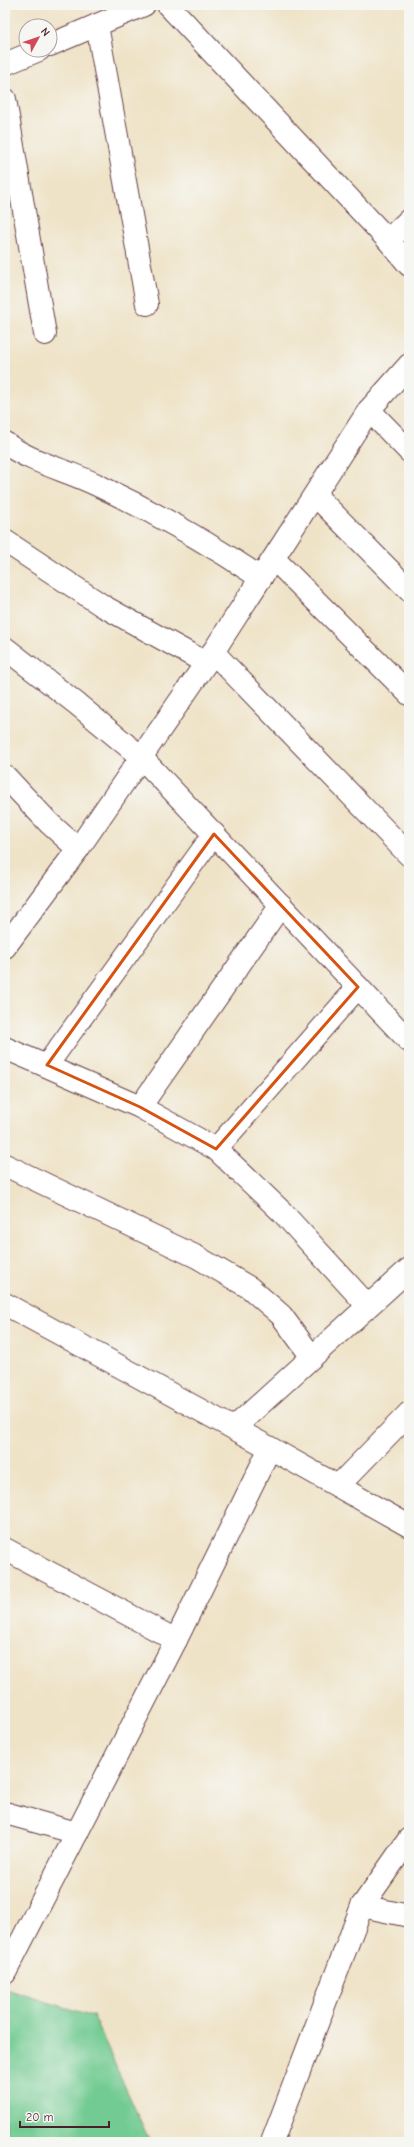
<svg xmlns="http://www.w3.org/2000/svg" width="414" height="2147" viewBox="0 0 414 2147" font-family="'Comic Neue',sans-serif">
  <rect width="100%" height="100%" fill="#f6f6f2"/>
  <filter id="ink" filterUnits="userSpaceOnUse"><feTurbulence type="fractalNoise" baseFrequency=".025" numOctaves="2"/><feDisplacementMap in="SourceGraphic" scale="8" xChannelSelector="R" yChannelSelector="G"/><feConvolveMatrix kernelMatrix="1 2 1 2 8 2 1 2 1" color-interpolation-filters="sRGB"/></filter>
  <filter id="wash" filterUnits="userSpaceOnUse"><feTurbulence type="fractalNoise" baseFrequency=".012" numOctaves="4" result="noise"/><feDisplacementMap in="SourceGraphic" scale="16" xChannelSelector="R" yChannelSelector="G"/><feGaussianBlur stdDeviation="0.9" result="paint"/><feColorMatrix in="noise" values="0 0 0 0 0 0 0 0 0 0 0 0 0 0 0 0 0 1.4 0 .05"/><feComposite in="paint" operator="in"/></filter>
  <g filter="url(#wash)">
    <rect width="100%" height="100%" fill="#efe3c7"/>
    <polygon fill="#72cb92" stroke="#5e755e" points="5,1989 93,2016 150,2142 5,2142"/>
  </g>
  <g filter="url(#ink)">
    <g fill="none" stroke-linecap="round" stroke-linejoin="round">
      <defs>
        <g id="street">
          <polyline points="168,5 388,240 409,265"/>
          <polyline points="97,25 147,304"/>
          <polyline points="50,45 144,5"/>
          <polyline points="5,64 39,50"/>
          <polyline points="5,99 45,334"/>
          <polyline points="388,240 409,220"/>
          <polyline points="369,410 409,451"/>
          <path d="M5,443C32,463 67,470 97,485C154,512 209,543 261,578"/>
          <polyline points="315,495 409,590"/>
          <polyline points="5,541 103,606 206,663"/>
          <polyline points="274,559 409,694"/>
          <polyline points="5,648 77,704 141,757 409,1041"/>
          <polyline points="213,652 409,855"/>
          <polyline points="5,776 49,823 78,849"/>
          <polyline points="5,947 78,849 206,663 369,410 409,365"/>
          <polyline points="5,1048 140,1107 216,1149 282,1212 368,1306"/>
          <polyline points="47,1065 214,834"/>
          <polyline points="140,1107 281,905"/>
          <polyline points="216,1149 358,987"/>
          <polyline points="5,1165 197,1257 250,1288 281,1315 312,1357"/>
          <polyline points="5,1304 270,1448 409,1526"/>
          <polyline points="234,1428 409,1269"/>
          <polyline points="338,1486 409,1413"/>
          <polyline points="5,1549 176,1640"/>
          <polyline points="5,1813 77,1833"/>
          <polyline points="362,1906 409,1916"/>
          <polyline points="5,1973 176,1640 270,1448"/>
          <polyline points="272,2142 362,1906 409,1839"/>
        </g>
      </defs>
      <use href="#street" stroke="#633c42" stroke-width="24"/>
      <use href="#street" stroke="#fff" stroke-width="22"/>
    </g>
  </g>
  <path fill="none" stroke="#d8530f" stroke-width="3" stroke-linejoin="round" d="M214,834L358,987L216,1149L140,1107L47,1065Z"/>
  <rect width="414" height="2147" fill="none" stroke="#f6f6f2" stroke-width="20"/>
  <g transform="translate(38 38) rotate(50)"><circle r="19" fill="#f6f6f2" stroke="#b1a0a2"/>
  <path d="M0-3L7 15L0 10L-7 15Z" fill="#d1495b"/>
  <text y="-6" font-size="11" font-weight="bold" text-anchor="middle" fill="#4a1f2b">N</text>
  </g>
  <path d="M20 2121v6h89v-6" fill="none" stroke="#4a1f2b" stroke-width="2"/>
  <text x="26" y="2121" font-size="12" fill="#4a1f2b" stroke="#f6f6f2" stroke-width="3" paint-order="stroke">20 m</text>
</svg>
